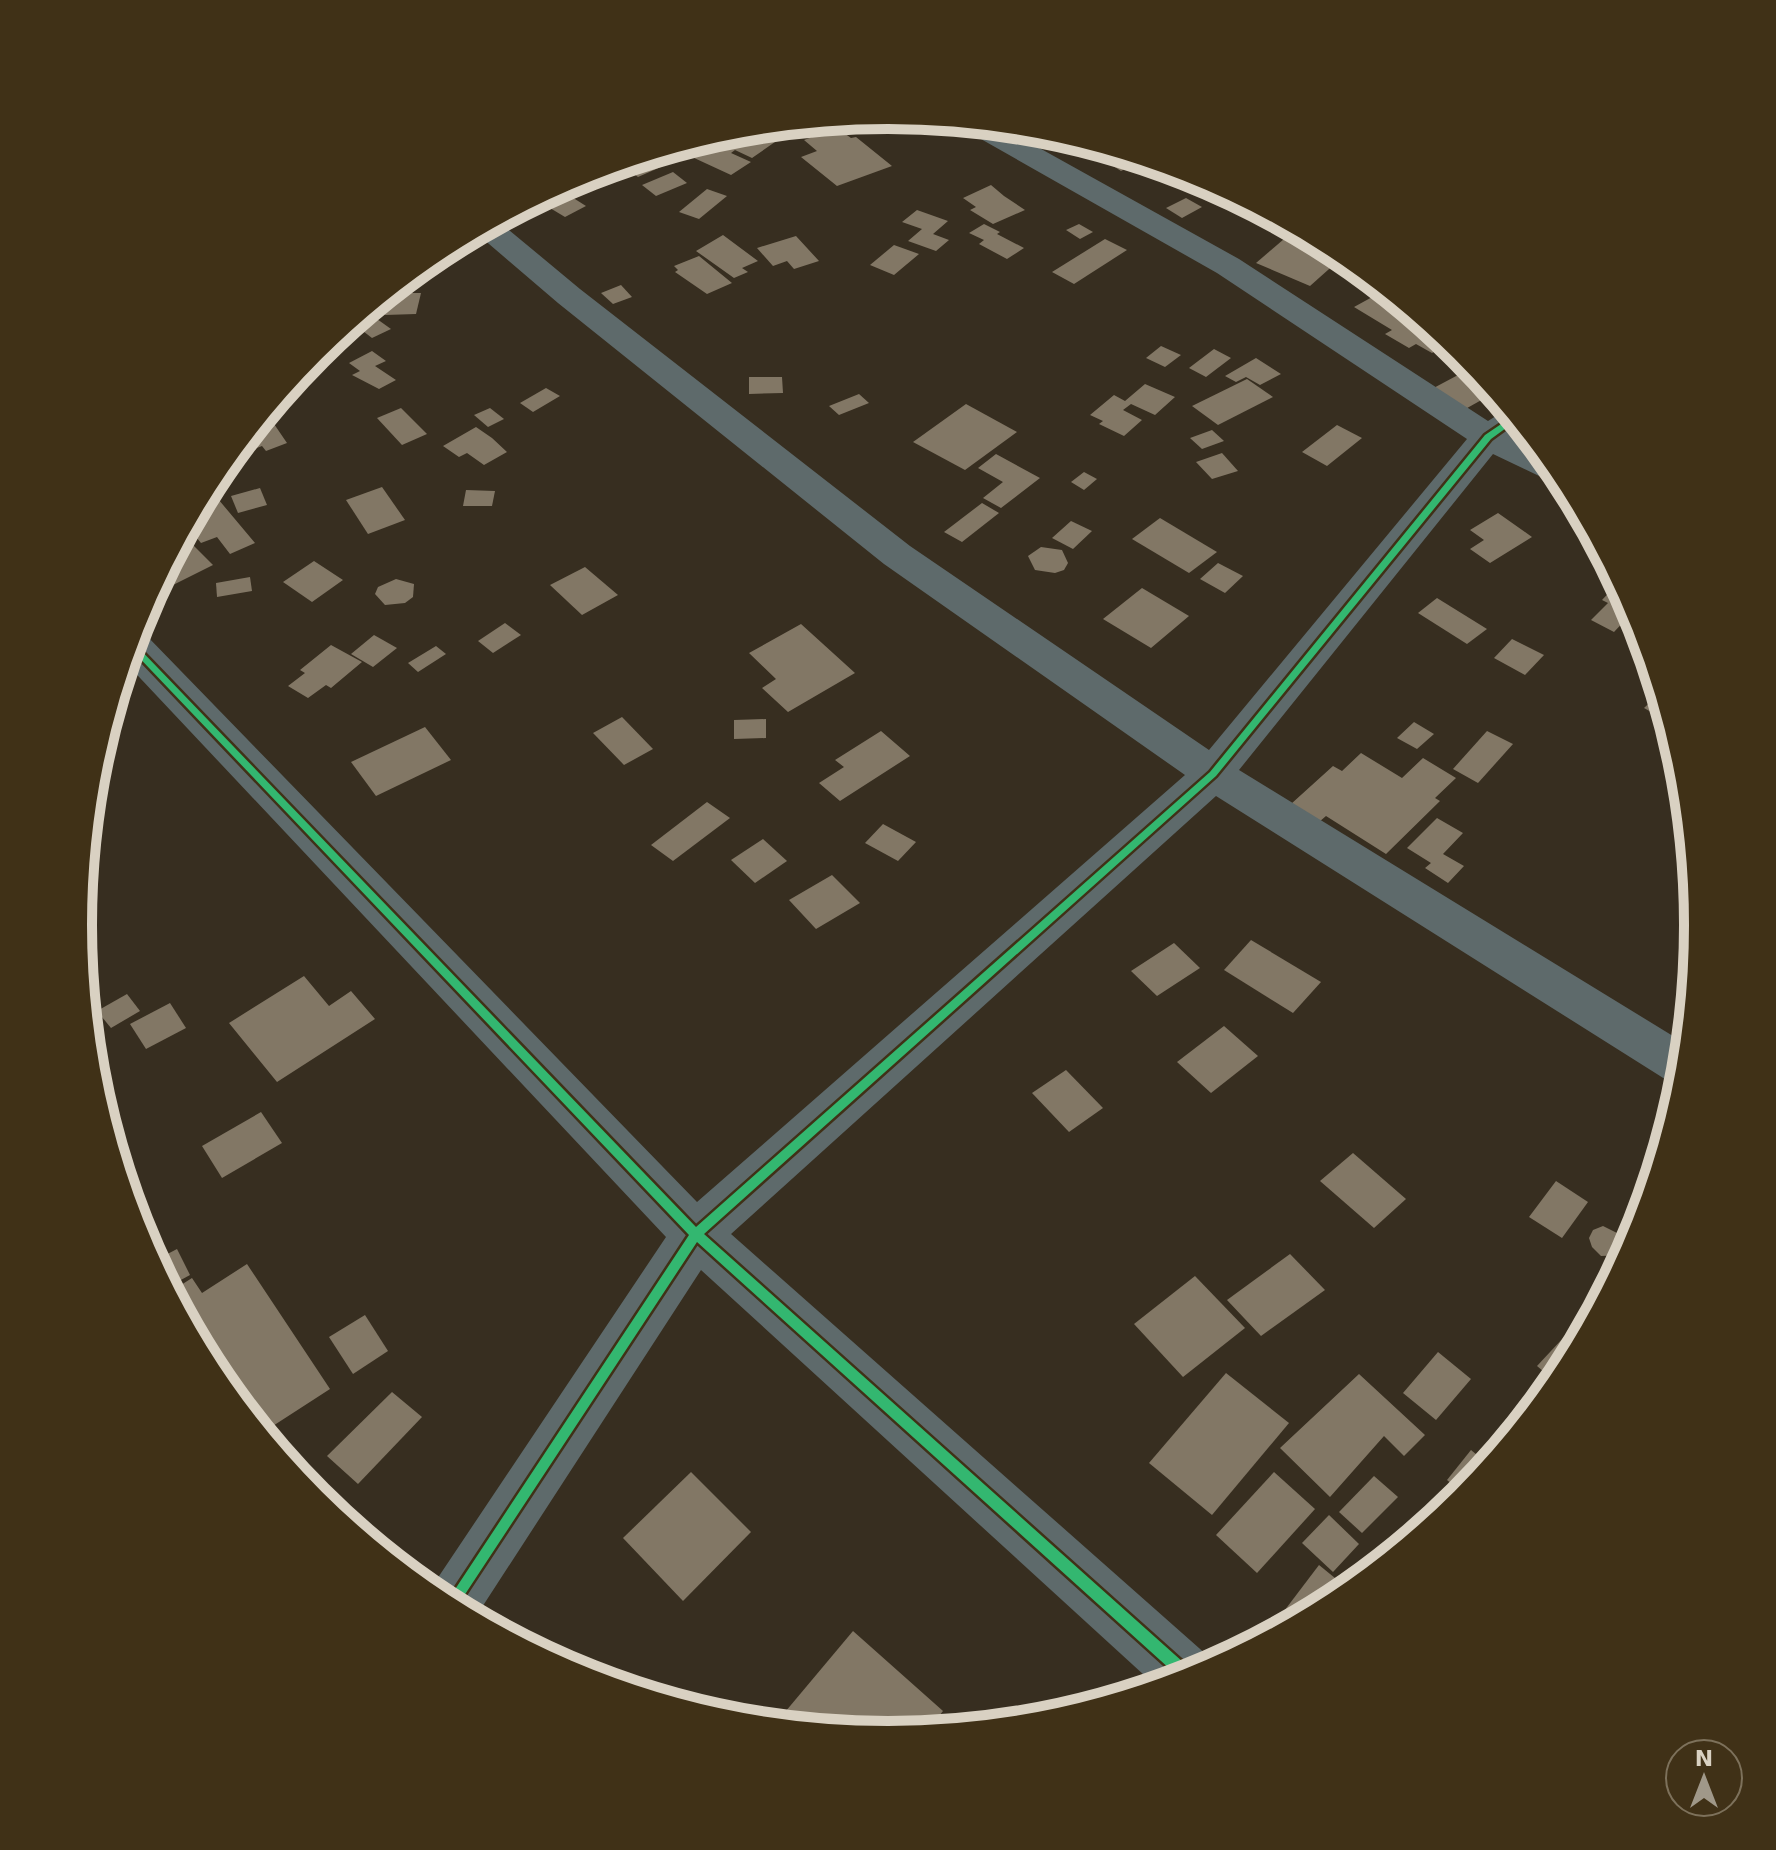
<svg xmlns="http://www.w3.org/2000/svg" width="1776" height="1850" viewBox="0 0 1776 1850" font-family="'DejaVu Sans',sans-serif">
  <rect width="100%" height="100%" fill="#372e20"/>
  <g fill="#827765">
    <polygon points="766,127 785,135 752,158 735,150 731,153 751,162 731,175 692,157 735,130"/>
    <polygon points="837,128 851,138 856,137 892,166 837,186 801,157 817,151 804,140"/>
    <polygon points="725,132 686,150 680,146 724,133"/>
    <polygon points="1088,143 1119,153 1143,160 1121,171 1082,146"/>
    <polygon points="648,155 663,166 638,177 621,164"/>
    <polygon points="673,172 687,183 656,196 642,185"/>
    <polygon points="991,185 1004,196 1025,210 993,224 970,210 976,207 963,198"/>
    <polygon points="707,189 727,196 699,219 679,212"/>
    <polygon points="567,194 586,206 565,217 545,205"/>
    <polygon points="1186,198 1202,207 1182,218 1166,208"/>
    <polygon points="917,210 948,221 933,234 949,240 936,251 908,241 922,229 902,222"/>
    <polygon points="984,224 1000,232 997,234 1024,248 1007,259 979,244 984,240 969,233"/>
    <polygon points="1079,224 1093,232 1080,239 1066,230"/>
    <polygon points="723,235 758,261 742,268 748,272 734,278 696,251"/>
    <polygon points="796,236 819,261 794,269 787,261 773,266 757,248"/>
    <polygon points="1105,239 1127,250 1074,284 1052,272"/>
    <polygon points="1284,239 1338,261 1310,286 1256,263"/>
    <polygon points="894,245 919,254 894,275 870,265"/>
    <polygon points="699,256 732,283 707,294 675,272 678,270 674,266"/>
    <polygon points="621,285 632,297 613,304 601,293"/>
    <polygon points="1385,290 1449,343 1432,353 1416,344 1409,348 1385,334 1392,330 1354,307"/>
    <polygon points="390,293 421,293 416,314 385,315"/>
    <polygon points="377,319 391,329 372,338 359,328"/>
    <polygon points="1161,346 1181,355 1165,367 1146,358"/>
    <polygon points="1214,349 1231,358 1206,377 1189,368"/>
    <polygon points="372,351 386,361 375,366 396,380 379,389 352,375 360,371 349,363"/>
    <polygon points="1256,358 1281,374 1260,385 1246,377 1236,382 1225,376"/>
    <polygon points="1473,367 1494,393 1460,412 1428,391"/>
    <polygon points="749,377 782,377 783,393 749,394"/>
    <polygon points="1247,379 1273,397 1218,425 1192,406"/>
    <polygon points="1145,384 1175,397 1155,415 1131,404 1123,410 1142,420 1124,436 1099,424 1103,421 1090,415 1114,395 1125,401"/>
    <polygon points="546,388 560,396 533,412 520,403"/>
    <polygon points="859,394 869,403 839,415 829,406"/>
    <polygon points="966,404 1017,432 965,470 913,442"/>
    <polygon points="401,408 427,434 402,445 377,418"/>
    <polygon points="490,408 504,419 488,427 474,415"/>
    <polygon points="272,421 287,443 266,451 262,446 227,459 254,427"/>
    <polygon points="1337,425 1362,438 1327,466 1302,452"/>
    <polygon points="476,427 492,438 507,452 484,465 467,453 459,457 443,446"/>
    <polygon points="1212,430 1224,441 1202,449 1190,438"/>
    <polygon points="1222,453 1238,471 1212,479 1196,462"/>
    <polygon points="996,454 1040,478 1001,508 983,498 1003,482 978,468"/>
    <polygon points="1084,472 1097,479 1084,490 1071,482"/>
    <polygon points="208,487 255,543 230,554 217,537 201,543 187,526"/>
    <polygon points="382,487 405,520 368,534 346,500"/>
    <polygon points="260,488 267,505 238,513 231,496"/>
    <polygon points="466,490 495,491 492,506 463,506"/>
    <polygon points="982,503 999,513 962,542 944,532"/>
    <polygon points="1498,513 1532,537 1490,563 1470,549 1484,540 1470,530"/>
    <polygon points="1160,518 1217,552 1189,573 1132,539"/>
    <polygon points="1071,521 1092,531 1073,549 1052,538"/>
    <polygon points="193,545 213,565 149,597 172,555"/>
    <polygon points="1041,547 1062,550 1068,563 1064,570 1055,573 1035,570 1028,556"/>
    <polygon points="314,561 343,580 312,602 283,582"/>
    <polygon points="1218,563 1243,576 1225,593 1200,579"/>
    <polygon points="585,567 618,595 582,615 550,585"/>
    <polygon points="250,577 252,591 217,597 216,583"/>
    <polygon points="396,579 414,584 413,597 405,603 385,605 375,594 378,587"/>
    <polygon points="1619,582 1632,607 1627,612 1631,614 1614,632 1591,620 1608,603 1602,600"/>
    <polygon points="1142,588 1189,616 1151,648 1103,619"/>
    <polygon points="1437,598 1487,629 1467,644 1418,613"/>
    <polygon points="505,623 521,635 493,653 478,641"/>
    <polygon points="801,624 855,673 788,712 762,688 776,679 749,653"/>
    <polygon points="374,635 397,648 373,667 351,654"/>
    <polygon points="1512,639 1544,655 1525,675 1494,658"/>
    <polygon points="331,645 362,662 331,688 326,685 308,698 288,686 305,673 300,670"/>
    <polygon points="436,646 446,654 418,672 408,663"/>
    <polygon points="1660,693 1669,722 1644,708"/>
    <polygon points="622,717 653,749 624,765 593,733"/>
    <polygon points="766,719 766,738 734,739 734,720"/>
    <polygon points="1414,722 1434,734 1417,749 1397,738"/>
    <polygon points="425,727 451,760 376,796 351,762"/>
    <polygon points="881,731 910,756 840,801 819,783 844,767 835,760"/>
    <polygon points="1487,731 1513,744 1478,783 1453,769"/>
    <polygon points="1361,753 1402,778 1423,758 1456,778 1435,798 1440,801 1386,854 1326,816 1319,822 1291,804 1333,766 1342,771"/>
    <polygon points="707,802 730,818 673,861 651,845"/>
    <polygon points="1437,818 1463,833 1443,854 1464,866 1448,883 1425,868 1431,863 1407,848"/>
    <polygon points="883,824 916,842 898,861 865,843"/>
    <polygon points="763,839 787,861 755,883 731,860"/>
    <polygon points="832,875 860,903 816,929 789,900"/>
    <polygon points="1251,940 1321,982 1293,1013 1224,970"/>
    <polygon points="1174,943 1200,968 1157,996 1131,971"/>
    <polygon points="304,976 329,1006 351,991 375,1019 277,1082 229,1023"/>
    <polygon points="127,994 140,1011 111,1028 97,1011"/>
    <polygon points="170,1003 186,1028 146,1049 130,1024"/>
    <polygon points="1224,1026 1258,1056 1211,1093 1177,1062"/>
    <polygon points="1066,1070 1103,1108 1069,1132 1032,1093"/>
    <polygon points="261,1112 282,1143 222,1178 202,1146"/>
    <polygon points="1353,1153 1406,1199 1374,1228 1320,1181"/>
    <polygon points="1556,1181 1588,1202 1562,1238 1529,1217"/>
    <polygon points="1603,1226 1623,1236 1626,1246 1623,1255 1601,1256 1592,1247 1589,1238 1593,1230"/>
    <polygon points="177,1249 190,1275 168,1287 154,1261"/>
    <polygon points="1290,1254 1325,1290 1261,1336 1227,1300"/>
    <polygon points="247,1264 330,1389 262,1433 214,1375 170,1292 192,1278 202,1293"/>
    <polygon points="1195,1276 1245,1328 1183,1377 1134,1324"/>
    <polygon points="365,1315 388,1351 353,1374 329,1337"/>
    <polygon points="1564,1337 1576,1348 1556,1382 1537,1366"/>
    <polygon points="1438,1352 1471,1379 1436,1420 1403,1393"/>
    <polygon points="1226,1373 1289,1423 1212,1515 1149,1463"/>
    <polygon points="1359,1374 1425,1435 1404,1456 1384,1436 1330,1497 1280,1448"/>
    <polygon points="392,1392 422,1417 358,1484 327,1456"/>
    <polygon points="1471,1450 1488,1464 1464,1494 1447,1480"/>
    <polygon points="691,1472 751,1532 683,1601 623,1538"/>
    <polygon points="1274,1472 1315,1509 1257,1573 1216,1535"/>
    <polygon points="1374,1476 1398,1497 1362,1533 1339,1512"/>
    <polygon points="1329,1515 1359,1544 1333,1572 1302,1543"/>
    <polygon points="1319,1565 1346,1587 1338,1599 1282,1628 1275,1623"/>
    <polygon points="853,1631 943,1711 927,1731 888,1735 775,1724"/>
  </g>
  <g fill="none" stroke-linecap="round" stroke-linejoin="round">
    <path fill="#5e6a6b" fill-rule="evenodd" d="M962,122L1000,126L1239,259L1488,421L1507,409L1523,429L1513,436C1537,448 1554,461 1567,485L1562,487L1493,454L1239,770L1686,1044L1682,1086L1668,1081L1216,796L731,1234L1208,1656L1213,1666L1156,1686L701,1270L475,1618L429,1591L666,1237L125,662L135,631L145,634L697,1202L1185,775L884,564L558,303L475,232L497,220L580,289L910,546L1209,750L1467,439L1217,273L965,130Z"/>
    <defs>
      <polygon id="cycleway" points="1513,416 1517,420 1491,439 1216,776 704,1234 1193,1671 1194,1675 1181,1679 697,1242 456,1608 446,1603 689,1235 130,648 132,641 696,1227 1210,772 1485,435"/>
    </defs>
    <use href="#cycleway" stroke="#403117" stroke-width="5"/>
    <use href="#cycleway" fill="#33b770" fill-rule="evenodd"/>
  </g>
  <path d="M0 0H1776V1850H0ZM92 925a796 796 0 1 1 1592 0a796 796 0 1 1-1592 0Z" fill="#403117" fill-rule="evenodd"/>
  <path fill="none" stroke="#d9d1c2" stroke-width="10" d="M92 925a796 796 0 1 1 1592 0a796 796 0 1 1-1592 0Z"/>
  <g transform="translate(1704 1778)"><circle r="38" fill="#403117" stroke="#7d715b" stroke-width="2"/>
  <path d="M0-6L14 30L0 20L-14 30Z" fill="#a09889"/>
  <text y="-12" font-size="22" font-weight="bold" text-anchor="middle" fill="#d9d1c2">N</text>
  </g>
</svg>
